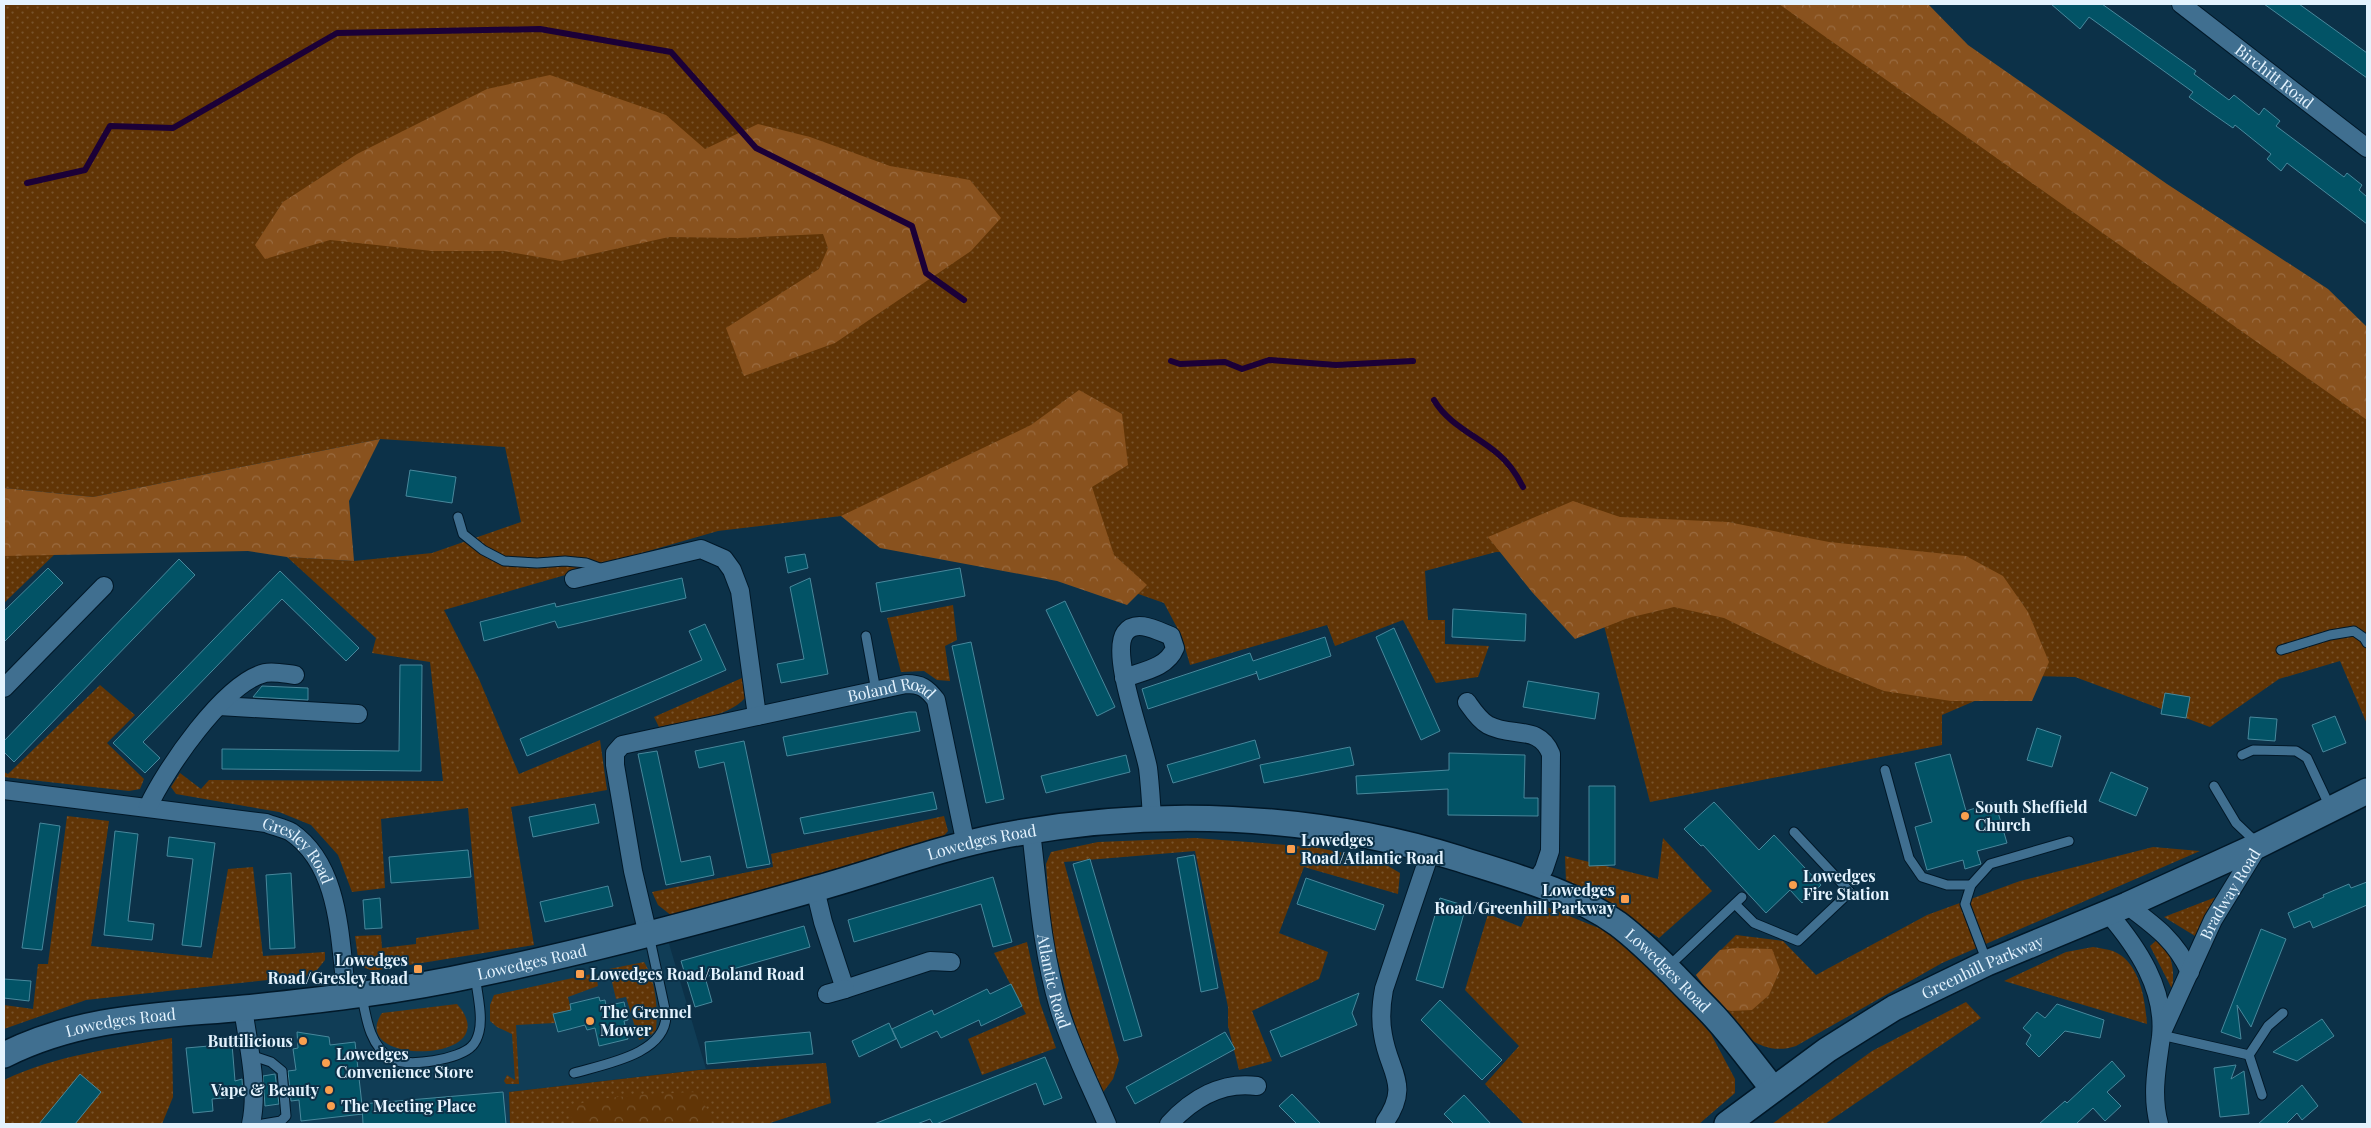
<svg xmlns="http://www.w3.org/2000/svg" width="2371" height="1128" viewBox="0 0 2371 1128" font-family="'Playfair Display',serif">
  <defs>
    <pattern id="grass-dots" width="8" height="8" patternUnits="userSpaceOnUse" patternTransform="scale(1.25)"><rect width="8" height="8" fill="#613506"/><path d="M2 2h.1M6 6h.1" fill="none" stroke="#78532b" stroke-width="1.8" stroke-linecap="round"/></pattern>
    <pattern id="forest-crowns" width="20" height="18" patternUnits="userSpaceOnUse" patternTransform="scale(1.25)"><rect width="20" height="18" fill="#89521e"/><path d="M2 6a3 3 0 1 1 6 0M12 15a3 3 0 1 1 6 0" fill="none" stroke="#9a6b40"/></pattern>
    <pattern id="park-crowns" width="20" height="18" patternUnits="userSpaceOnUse" patternTransform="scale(1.25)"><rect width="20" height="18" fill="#613506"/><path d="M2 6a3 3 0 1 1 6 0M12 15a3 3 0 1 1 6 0" fill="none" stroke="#78532b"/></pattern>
  </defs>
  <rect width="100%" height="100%" fill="#0c3148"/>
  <polygon fill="#103d56" points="665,930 706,1069 509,1092 510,1124 251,1124 243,1008"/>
  <g fill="url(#grass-dots)">
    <polygon points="4,4 1857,4 2367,397 2367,724 2340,661 2279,679 2210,727 2075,677 2033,676 1942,715 1942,745 1650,802 1585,553 1496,552 1425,571 1428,620 1445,620 1445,644 1489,646 1478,677 1436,683 1403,620 1335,646 1327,625 1190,665 1182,637 1164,603 1073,571 841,516 718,531 444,610 479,679 519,774 600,740 607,790 511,807 534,945 372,971 359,965 355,936 381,935 382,948 416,944 416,938 479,929 468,808 381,819 385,888 352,892 338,855 311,825 279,812 176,794 171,787 180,773 201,789 209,780 443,781 430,662 372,653 376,638 287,557 354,561 432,553 521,522 505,447 380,439 93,497 4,488"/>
    <polygon points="13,554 55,554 4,603 4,556"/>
    <polygon points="953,605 957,640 945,646 950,681 937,680 924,671 901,672 887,618"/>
    <path d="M742,678L745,698C728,718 684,721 659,727L654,717Z"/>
    <polygon points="100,685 135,715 107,743 144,779 140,789 129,791 4,777 4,772 8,774"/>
    <polygon points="67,816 109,821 91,946 212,958 228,869 253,867 263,956 325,952 325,960 313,975 86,1000 4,1029 4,1005 33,1009 38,964 48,964"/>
    <polygon points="944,816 948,831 941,839 672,916 658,905 652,892 773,867 771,854"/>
    <polygon points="1195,838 1314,847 1378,860 1400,873 1398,894 1304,867 1279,933 1328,952 1319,979 1252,1011 1272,1061 1239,1070 1228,1026 1228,1007 1195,851 1064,862 1119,1060 1113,1079 1101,1095 1093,1081 1070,1008 1051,934 1046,864 1051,852 1098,842"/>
    <polygon points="1663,838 1712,891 1659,938 1613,907 1566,882 1565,856 1658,879"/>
    <path d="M2153,847L2200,851L1942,963L1796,1046C1748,1062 1721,1007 1696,975L1736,935L1783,941L1816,975L1927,915L2020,881Z"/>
    <polygon points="2216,897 2195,936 2164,917"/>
    <polygon points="1532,901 1606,931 1668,985 1711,1034 1735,1079 1735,1093 1699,1124 1524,1124 1485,1084 1519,1046 1465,990 1488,914 1521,927"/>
    <path d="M2158,939C2172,953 2175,970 2172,989L2150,946Z"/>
    <polygon points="1027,942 1040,1003 1056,1048 982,1075 968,1039 1026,1014 994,953"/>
    <path d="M2093,947C2099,948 2107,949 2113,951C2140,962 2145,999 2147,1024L2004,981L2066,952Z"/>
    <path d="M644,962C656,981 658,1008 656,1030L649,1037L639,1040L626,997L616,999L609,969Z"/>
    <polygon points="596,973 598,986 568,997 571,1010 553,1014 555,1023 516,1025 519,1084 506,1084 504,1081 507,1075 515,1080 512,1034 497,1027 490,1021 490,1005 494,995"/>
    <polygon points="1966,1002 1981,1018 1825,1124 1772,1124 1872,1051"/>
    <path d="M457,1004C510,1064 345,1067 382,1013Z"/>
    <path d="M172,1038L173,1097L162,1124H4V1080C56,1055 116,1048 172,1038Z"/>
    <polygon points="826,1063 831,1103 767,1124 510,1124 509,1092 699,1070"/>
  </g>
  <g fill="url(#forest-crowns)">
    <polygon points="1779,4 1928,4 1968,45 2167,184 2328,289 2367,327 2367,420"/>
    <polygon points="550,75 666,115 705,149 758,124 810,137 890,166 970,180 1001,218 971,251 835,343 744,376 726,328 819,269 828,248 823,234 738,238 669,237 561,261 504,251 432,251 330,240 265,259 255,245 283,202 357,154 487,89"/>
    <polygon points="1079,390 1122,414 1128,465 1092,487 1114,555 1147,585 1127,605 1057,581 880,548 841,516 1031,425"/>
    <polygon points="380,439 349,501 354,561 287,557 248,551 4,556 4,488 93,497"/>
    <polygon points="1573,501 1620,517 1728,522 1829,542 1966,556 2003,576 2028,612 2049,662 2032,701 1951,701 1884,691 1823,666 1724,618 1674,607 1628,618 1575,639 1532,592 1488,537"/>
    <polygon points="1736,948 1772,949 1780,970 1769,995 1752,1010 1731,1011 1721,1008 1696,975 1720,950"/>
  </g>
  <path fill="url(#park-crowns)" d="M700,1092L712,1124H580L564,1111C582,1095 673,1093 700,1092Z"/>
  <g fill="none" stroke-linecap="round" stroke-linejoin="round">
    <g stroke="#1b0037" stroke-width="6">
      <polyline points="27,183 85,170 110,126 173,128 337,33 540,29 671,52 756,148 912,226 926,273 964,300"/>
      <polyline points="1171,361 1180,364 1225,362 1242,369 1269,360 1336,365 1413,361"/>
      <path d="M1434,400C1448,424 1475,435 1497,453C1508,462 1516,473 1523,487"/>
    </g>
  </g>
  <g fill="#025366" stroke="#48889c">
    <polygon points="2051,4 2102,4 2196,71 2194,74 2229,100 2234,95 2259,115 2264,108 2280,121 2276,126 2344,177 2347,173 2362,185 2359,190 2367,197 2367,224 2287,163 2281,171 2267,159 2271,154 2235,125 2233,128 2210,112 2189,97 2193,92 2089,17 2080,29"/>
    <polygon points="2264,4 2299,4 2367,53 2367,78"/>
    <polygon points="410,470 456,477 452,503 406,496"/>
    <polygon points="805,554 808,568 788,573 785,557"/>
    <polygon points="179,559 195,575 14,762 4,752 4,741"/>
    <polygon points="48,568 63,583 4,642 4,611"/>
    <polygon points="960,568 965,596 881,612 876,583"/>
    <polygon points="280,571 359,648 346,661 282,599 143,742 160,758 145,773 113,743"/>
    <polygon points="682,578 686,598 558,628 555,621 484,641 480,622 555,603 556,607"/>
    <polygon points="810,578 828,674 781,683 777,664 804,659 790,587"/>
    <polygon points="1065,601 1115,707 1097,716 1046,610"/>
    <polygon points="1453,609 1526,614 1525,641 1452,637"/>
    <polygon points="705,624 726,670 527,756 520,739 702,660 689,631"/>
    <polygon points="1394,628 1440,731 1421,740 1376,637"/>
    <polygon points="1325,637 1331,656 1259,680 1256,671 1257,673 1148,709 1142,689 1250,653 1253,661"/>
    <polygon points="971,642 1004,799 986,803 952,646"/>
    <polygon points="400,665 422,665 421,771 222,769 222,749 399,751"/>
    <polygon points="1528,681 1599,693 1595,719 1523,707"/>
    <polygon points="262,686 308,688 308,700 253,697"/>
    <polygon points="2165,693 2190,697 2186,718 2161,714"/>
    <polygon points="909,712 916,712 920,731 787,756 783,737"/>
    <polygon points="2335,716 2346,743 2323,752 2312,725"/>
    <polygon points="2250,717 2277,719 2275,741 2248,739"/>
    <polygon points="2037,728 2061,736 2052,767 2027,760"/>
    <polygon points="1255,740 1260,758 1173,783 1167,765"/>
    <polygon points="744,741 770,864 747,868 724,762 699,768 695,751"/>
    <polygon points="1350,747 1354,765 1264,783 1260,765"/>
    <polygon points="657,751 681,862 710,856 714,875 666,885 638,754"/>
    <polygon points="1449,753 1525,755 1524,798 1538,798 1538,816 1448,815 1448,789 1357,794 1356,776 1449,770"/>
    <polygon points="1950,754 1966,811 1995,802 2007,843 1977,851 1981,864 1965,869 1963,860 1927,870 1915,827 1932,822 1915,763"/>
    <polygon points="1126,755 1130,772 1046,793 1041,776"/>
    <polygon points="2111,772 2148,788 2136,816 2099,801"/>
    <polygon points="1589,786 1615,786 1615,865 1589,866"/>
    <polygon points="933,792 937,809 804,834 800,818"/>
    <polygon points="1714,802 1759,850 1774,835 1821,885 1802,903 1790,890 1766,913 1703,845 1701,846 1684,829"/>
    <polygon points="595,804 599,823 533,837 529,817"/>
    <polygon points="40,823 60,826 42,950 22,948"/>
    <polygon points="115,831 138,834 128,921 154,924 152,940 104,935"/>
    <polygon points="169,837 215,843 201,947 182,945 193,859 167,856"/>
    <polygon points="468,850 471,877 391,883 389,857"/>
    <polygon points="1194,855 1218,988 1201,992 1177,858"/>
    <polygon points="1090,859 1142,1036 1124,1041 1073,864"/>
    <polygon points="291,873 295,948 270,949 266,875"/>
    <polygon points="993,877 1012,942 993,947 981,904 854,942 848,920"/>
    <polygon points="1306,878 1384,905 1375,930 1297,904"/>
    <polygon points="2367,882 2367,905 2313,928 2310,921 2294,928 2288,913 2324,897 2323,895 2349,884 2351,888"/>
    <polygon points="608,886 613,906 545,922 540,902"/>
    <polygon points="380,898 382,928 365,929 363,900"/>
    <polygon points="1440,898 1466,906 1443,988 1416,980"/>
    <polygon points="804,926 810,947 705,977 712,1002 695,1007 681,961"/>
    <polygon points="2261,929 2286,939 2251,1027 2237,1005 2241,1039 2221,1032"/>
    <polygon points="4,979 31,981 29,1001 4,998"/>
    <polygon points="1011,984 1022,1006 981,1026 979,1020 941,1038 937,1031 901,1048 892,1029 932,1010 934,1015 987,989 990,994"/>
    <polygon points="1359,993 1352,1013 1357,1025 1281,1057 1270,1031"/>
    <polygon points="599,997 600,1001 605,1000 606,1006 624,1002 628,1020 624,1021 628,1039 599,1046 595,1028 587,1030 585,1025 558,1032 553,1014 571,1010 570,1004"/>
    <polygon points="1440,1000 1502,1060 1482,1080 1421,1020"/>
    <polygon points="2057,1004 2104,1020 2100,1038 2065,1031 2039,1057 2026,1044 2031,1035 2023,1028 2037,1012 2045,1018"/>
    <polygon points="2322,1019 2334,1036 2297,1061 2273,1052"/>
    <polygon points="889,1023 896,1039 859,1057 852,1041"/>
    <polygon points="297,1032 329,1037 330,1045 355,1042 363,1114 301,1121 299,1100 291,1101 288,1071 296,1070 293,1049 298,1048"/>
    <polygon points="810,1032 813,1054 707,1064 705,1042"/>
    <polygon points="1225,1032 1235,1049 1135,1104 1126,1087"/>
    <polygon points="232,1044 235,1081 242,1079 243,1096 212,1099 213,1111 193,1113 186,1048"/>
    <polygon points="1045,1057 1062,1098 1044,1105 1036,1083 936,1124 933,1124 930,1119 917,1124 874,1124"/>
    <polygon points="2112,1061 2125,1076 2107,1092 2121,1106 2105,1121 2093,1108 2076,1124 2039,1124 2065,1101 2067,1103"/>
    <polygon points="2236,1065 2231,1079 2244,1071 2249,1114 2220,1117 2214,1068"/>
    <polygon points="80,1074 101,1092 75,1124 39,1124"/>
    <polygon points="275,1074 279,1104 265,1106 263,1076"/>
    <polygon points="2302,1085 2318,1106 2302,1120 2297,1113 2286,1124 2258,1124"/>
    <polygon points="503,1092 506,1124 363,1124 362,1104"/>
    <polygon points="1292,1094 1321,1124 1297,1124 1279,1106"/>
    <polygon points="1464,1095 1491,1124 1454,1124 1444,1114"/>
  </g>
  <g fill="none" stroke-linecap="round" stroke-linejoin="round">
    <defs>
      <g id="lane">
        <polyline points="458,517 463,534 483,550 504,561 537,563 565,561 586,563 602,569"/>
        <polyline points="866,636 876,691"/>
        <polyline points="2281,650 2330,635 2354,631 2364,638 2367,643"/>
        <polyline points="2242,755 2253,750 2296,751 2307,758 2330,807"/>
        <polyline points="1885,770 1909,858 1922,877 1947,885 1971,885"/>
        <polyline points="2214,786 2236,823 2257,843"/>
        <polyline points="1735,904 1754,923 1798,941 1850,892 1794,832"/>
        <polyline points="1987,962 1965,904 1971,885 1990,864 2069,841"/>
        <polyline points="1668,967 1742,897"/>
        <path d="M362,996C366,1018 370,1047 392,1059C408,1068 460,1059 472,1046C475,1043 478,1036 479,1032C483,1016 477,992 475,975"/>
        <polyline points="2161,1035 2249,1055"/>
        <polyline points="250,1055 271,1062 282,1071 286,1116 281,1121 263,1124"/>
        <path d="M574,1073C605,1064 667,1054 666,1014L649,935"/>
        <polyline points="2262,1095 2249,1055 2268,1026 2283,1013"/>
      </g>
      <g id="street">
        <path id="s1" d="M2181,4L2367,148"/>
        <polyline points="574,579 701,549 724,559 732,570 740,591 757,716"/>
        <path d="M1124,678C1143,671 1167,668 1175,648L1171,636C1158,631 1136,618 1125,633C1110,654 1143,740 1148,768C1150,784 1151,801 1152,818"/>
        <polyline points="4,688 104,586"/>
        <path d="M1467,702C1472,709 1479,720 1488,725C1512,738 1539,724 1551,754L1550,851L1544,869L1535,883"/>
        <polyline points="219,706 358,714"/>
        <path id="s2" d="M4,790L266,823C273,826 284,828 291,832C342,867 339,942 347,997"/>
        <path d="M148,807C165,770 224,683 265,673C274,671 286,674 295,675"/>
        <path id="s3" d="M1031,831C1038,890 1042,951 1059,1008C1071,1048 1091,1086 1107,1124"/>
        <polyline points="815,889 823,922 845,989 930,961 951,962"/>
        <path d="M2127,905C2155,926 2175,940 2190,972"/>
        <path d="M2108,913C2137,947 2166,989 2161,1037C2157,1066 2151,1095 2159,1124"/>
        <path id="s4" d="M648,935L633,871L615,765V753L622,745L906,684C921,684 927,688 936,700L966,845"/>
        <polyline points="827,994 845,989"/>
        <path d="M243,1008C248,1045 259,1087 251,1124"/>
        <path id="s5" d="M2162,1032L2213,920L2259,845"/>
        <path d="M1385,1122C1411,1084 1389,1073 1383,1035C1380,1020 1381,1005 1384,989L1431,850"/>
        <path d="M1169,1124C1192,1099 1222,1081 1257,1086"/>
      </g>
      <g id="secondary">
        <path id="s6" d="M4,1055C82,1016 159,1016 244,1008C322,1000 401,991 478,974C593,950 706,920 818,888C879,871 939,848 1001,836C1153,807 1312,813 1460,859C1513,876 1572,891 1618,924C1638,939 1656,957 1674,975C1687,989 1701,1002 1714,1016C1735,1039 1754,1065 1773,1089"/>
        <path id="s7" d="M1727,1124L1827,1050L1894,1008L1987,963L2127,905L2259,845L2367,791"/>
      </g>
    </defs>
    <use href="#lane" stroke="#011828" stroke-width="11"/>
    <use href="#street" stroke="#011828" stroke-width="20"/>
    <use href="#secondary" stroke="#011828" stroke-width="28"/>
    <use href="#lane" stroke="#406f90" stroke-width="9"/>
    <use href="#street" stroke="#406f90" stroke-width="18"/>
    <use href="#secondary" stroke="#406f90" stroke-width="25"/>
  </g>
  <g fill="#fa9f4e" stroke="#0c3148" stroke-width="2">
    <circle cx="1965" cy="816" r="5"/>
    <rect x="1286" y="844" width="10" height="10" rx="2.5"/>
    <circle cx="1793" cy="885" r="5"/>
    <rect x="1620" y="894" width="10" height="10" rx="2.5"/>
    <rect x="413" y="964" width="10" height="10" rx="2.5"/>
    <rect x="575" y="969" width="10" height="10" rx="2.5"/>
    <circle cx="590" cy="1021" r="5"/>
    <circle cx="303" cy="1041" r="5"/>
    <circle cx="326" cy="1063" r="5"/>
    <circle cx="329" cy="1090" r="5"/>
    <circle cx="331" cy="1106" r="5"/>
  </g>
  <g text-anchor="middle" stroke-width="4" stroke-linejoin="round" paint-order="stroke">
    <g font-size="16" fill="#e4f3fe" stroke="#0c3148">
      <text dy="6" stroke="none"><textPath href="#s1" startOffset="118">Birchitt Road</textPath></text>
      <text dy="6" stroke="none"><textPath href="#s4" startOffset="472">Boland Road</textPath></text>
      <text dy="6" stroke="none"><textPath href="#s6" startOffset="1004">Lowedges Road</textPath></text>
      <text dy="6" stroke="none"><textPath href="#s2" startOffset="308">Gresley Road</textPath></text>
      <text dy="6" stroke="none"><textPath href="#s5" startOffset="154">Bradway Road</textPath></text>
      <text dy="6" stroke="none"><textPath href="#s6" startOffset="538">Lowedges Road</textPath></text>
      <text dy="6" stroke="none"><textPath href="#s7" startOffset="301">Greenhill Parkway</textPath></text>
      <text dy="6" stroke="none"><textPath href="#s6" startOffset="1728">Lowedges Road</textPath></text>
      <text dy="6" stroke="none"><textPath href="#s3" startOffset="152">Atlantic Road</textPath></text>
      <text dy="6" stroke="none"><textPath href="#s6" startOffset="122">Lowedges Road</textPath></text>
    </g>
    <g font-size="16" font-weight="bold" fill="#e4f3fe" stroke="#0c3148" text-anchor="start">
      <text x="1975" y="813">South Sheffield<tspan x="1975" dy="18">Church</tspan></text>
      <text x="1301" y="846">Lowedges<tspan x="1301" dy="18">Road/Atlantic Road</tspan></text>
      <text x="1803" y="882">Lowedges<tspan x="1803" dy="18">Fire Station</tspan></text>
      <text x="1615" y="896" text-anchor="end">Lowedges<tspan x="1615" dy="18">Road/Greenhill Parkway</tspan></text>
      <text x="408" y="966" text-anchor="end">Lowedges<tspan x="408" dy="18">Road/Gresley Road</tspan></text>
      <text x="590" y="980">Lowedges Road/Boland Road</text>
      <text x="600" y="1018">The Grennel<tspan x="600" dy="18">Mower</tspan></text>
      <text x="293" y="1047" text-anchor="end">Buttilicious</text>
      <text x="336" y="1060">Lowedges<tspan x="336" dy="18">Convenience Store</tspan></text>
      <text x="319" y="1096" text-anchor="end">Vape &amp; Beauty</text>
      <text x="341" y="1112">The Meeting Place</text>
    </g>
  </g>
  <rect width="2371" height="1128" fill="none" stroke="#e4f3fe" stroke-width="10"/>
</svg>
